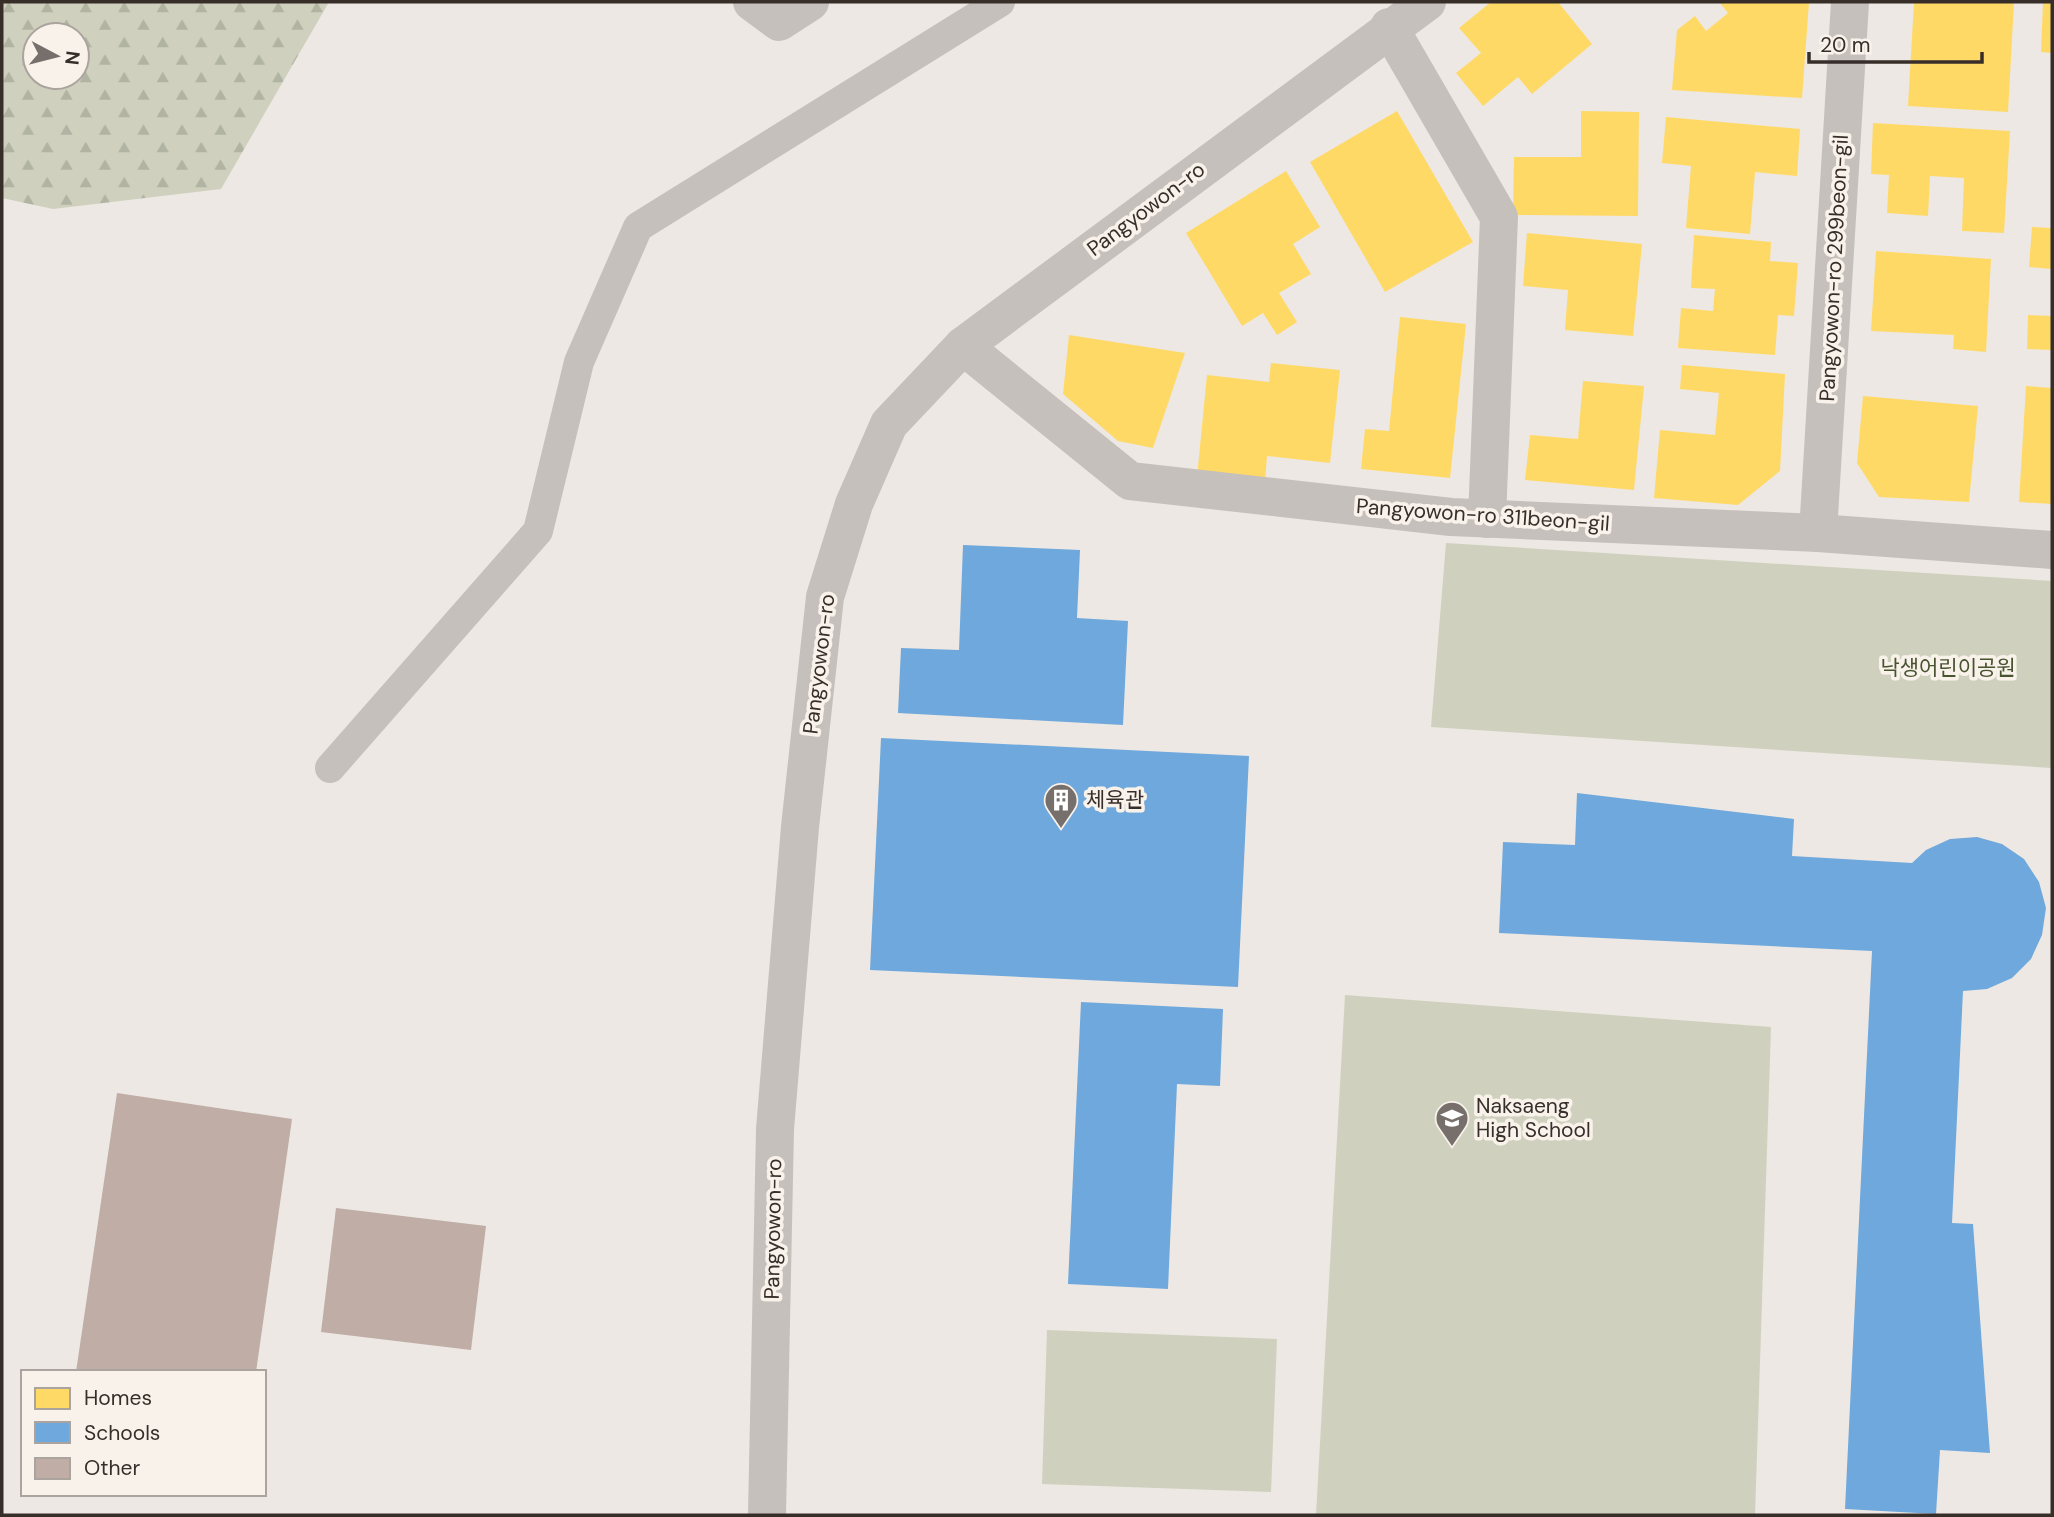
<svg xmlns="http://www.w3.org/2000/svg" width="2054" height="1517" viewBox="0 0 2054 1517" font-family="'DM Sans','Noto Sans KR',sans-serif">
  <defs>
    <pattern id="forest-firs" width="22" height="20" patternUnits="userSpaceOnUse" patternTransform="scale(1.75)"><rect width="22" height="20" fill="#cfd1be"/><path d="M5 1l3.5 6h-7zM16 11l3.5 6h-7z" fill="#b2b4a3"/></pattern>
  </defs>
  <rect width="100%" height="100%" fill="#ede8e3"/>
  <g fill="#cfd1be">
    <polygon points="1446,543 2052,581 2052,768 1431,727"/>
    <polygon points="1345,995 1771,1027 1755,1515 1316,1515"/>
    <polygon points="1047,1330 1277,1339 1271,1492 1042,1484"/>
  </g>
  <path fill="url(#forest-firs)" fill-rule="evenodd" d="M2,2H329L221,189L53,209L2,198ZM35,35H77V77H35Z"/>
  <g fill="#ffd966">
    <polygon points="1491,2 1558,2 1592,44 1532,94 1518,77 1483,106 1456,73 1481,53 1459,28"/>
    <polygon points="1719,2 1809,2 1802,98 1672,90 1677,30 1695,16 1706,31 1728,13"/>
    <polygon points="1914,2 2014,2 2008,112 1908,106"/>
    <polygon points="2043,2 2052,2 2052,53 2041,52"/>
    <polygon points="1397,111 1473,242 1385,292 1310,162"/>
    <polygon points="1581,111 1639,112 1638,216 1513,215 1514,157 1581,157"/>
    <polygon points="1666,117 1800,129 1797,176 1755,172 1750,234 1686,228 1691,166 1662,163"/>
    <polygon points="1873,123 2010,131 2004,233 1962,231 1964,178 1930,176 1928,216 1887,213 1889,175 1871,174"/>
    <polygon points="1286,171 1320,227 1293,244 1311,274 1279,293 1297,322 1277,335 1263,313 1242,326 1186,233"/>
    <polygon points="2032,227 2052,228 2052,269 2029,267"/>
    <polygon points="1527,233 1642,244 1633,336 1565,330 1568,290 1523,286"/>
    <polygon points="1694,235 1771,242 1770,261 1798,263 1794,316 1778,315 1775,355 1678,348 1681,308 1713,311 1715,289 1691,288"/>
    <polygon points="1876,251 1991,259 1986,352 1953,349 1954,335 1871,331"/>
    <polygon points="2028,315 2052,316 2052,350 2027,349"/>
    <polygon points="1400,317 1466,324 1450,478 1361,469 1365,429 1389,431"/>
    <polygon points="1069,335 1185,353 1153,448 1118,441 1063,394"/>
    <polygon points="1271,363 1340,370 1330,463 1267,456 1265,483 1197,477 1207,375 1269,382"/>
    <polygon points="1682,365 1785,374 1780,471 1738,505 1654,498 1660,430 1715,435 1719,393 1680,389"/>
    <polygon points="1583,381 1644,386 1634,490 1525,480 1530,435 1578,439"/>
    <polygon points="2026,386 2052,388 2052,504 2019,502"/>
    <polygon points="1863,396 1978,406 1969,502 1879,497 1857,463"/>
  </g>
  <g fill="#6fa8dc">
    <polygon points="963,545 1080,550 1077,618 1128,621 1123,725 898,713 901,648 959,650"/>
    <polygon points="881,738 1249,756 1238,987 870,970"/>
    <polygon points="1577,793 1794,819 1792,856 1912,863 1926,850 1950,839 1977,837 2002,844 2024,859 2039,882 2046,908 2042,935 2031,959 2012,978 1987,989 1963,991 1952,1223 1973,1224 1990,1453 1940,1450 1936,1514 1845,1509 1872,951 1499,933 1503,842 1575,845"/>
    <polygon points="1081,1002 1223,1009 1220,1086 1177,1084 1168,1289 1068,1284"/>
  </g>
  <g fill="#bfada6">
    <polygon points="117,1093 292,1119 256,1372 76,1372"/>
    <polygon points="336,1208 486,1226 471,1350 321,1332"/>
  </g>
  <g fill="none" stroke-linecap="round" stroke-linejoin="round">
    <polyline stroke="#c6c0bc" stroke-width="30" points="330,768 538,531 579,362 638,227 1000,2"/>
    <g stroke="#c6c0bc" stroke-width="38">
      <polyline points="752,2 779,22 810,2"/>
      <polyline points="1389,27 1499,217 1487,519"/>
      <polyline points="963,346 1130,481 1451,517 1818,533 2052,550"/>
      <polyline points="1818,533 1850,2"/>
      <polyline points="767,1515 775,1129 800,827 825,597 854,504 889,424 963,346 1427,2"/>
    </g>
  </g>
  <defs>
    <symbol id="building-pin" viewBox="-11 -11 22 30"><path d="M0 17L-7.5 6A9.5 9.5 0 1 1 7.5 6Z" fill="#776f6b" stroke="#f9f2eb"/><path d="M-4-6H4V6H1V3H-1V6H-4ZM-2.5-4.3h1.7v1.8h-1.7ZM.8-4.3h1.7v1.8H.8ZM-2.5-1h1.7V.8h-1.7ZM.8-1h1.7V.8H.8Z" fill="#fff"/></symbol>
    <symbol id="school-pin" viewBox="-11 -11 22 30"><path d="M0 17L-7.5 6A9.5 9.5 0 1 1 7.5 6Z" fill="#776f6b" stroke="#f9f2eb"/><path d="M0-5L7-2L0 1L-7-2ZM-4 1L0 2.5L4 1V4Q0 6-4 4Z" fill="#fff"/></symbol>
  </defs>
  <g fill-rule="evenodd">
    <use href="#building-pin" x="1042" y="781" width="38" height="52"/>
    <use href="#school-pin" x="1433" y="1099" width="38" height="52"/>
  </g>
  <g text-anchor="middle" stroke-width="7" stroke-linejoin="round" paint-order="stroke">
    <g font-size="21" fill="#372e2a" stroke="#f9f2eb">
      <text transform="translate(1146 209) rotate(-37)" y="7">Pangyowon-ro</text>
      <text transform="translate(1834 268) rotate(-87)" y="7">Pangyowon-ro 299beon-gil</text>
      <text transform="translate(1483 515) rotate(4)" y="7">Pangyowon-ro 311beon-gil</text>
      <text transform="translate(819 664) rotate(-83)" y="7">Pangyowon-ro</text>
      <text transform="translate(773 1229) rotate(-89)" y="7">Pangyowon-ro</text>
    </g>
    <g font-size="21" fill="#485330" stroke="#f9f2eb">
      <text x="1948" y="675">낙생어린이공원</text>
    </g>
    <g font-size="21" fill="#372e2a" stroke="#f9f2eb" text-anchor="start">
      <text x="1086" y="807">체육관</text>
      <text x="1476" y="1113">Naksaeng<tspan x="1476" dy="24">High School</tspan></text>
    </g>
  </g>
  <rect width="2054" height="1517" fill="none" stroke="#372e2a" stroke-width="7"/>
  <rect x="21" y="1370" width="245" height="126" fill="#f9f2eb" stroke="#aba49e" stroke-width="2"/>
  <rect x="35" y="1388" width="35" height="21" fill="#ffd966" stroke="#aba49e" stroke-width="2"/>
  <text x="84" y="1405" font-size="21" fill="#372e2a">Homes</text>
  <rect x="35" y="1422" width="35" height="21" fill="#6fa8dc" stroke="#aba49e" stroke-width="2"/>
  <text x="84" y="1440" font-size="21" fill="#372e2a">Schools</text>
  <rect x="35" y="1458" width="35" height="21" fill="#bfada6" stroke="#aba49e" stroke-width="2"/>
  <text x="84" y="1475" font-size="21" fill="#372e2a">Other</text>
  <g transform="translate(56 56) rotate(97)"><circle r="33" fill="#f9f2eb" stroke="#aba49e" stroke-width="2"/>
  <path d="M0-5L12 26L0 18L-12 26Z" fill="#776f6b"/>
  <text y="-10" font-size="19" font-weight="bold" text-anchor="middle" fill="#372e2a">N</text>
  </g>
  <path d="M1809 52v10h173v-10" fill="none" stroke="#372e2a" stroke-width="3.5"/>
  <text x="1820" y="52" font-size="21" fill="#372e2a" stroke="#f9f2eb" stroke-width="5" paint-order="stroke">20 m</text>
</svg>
